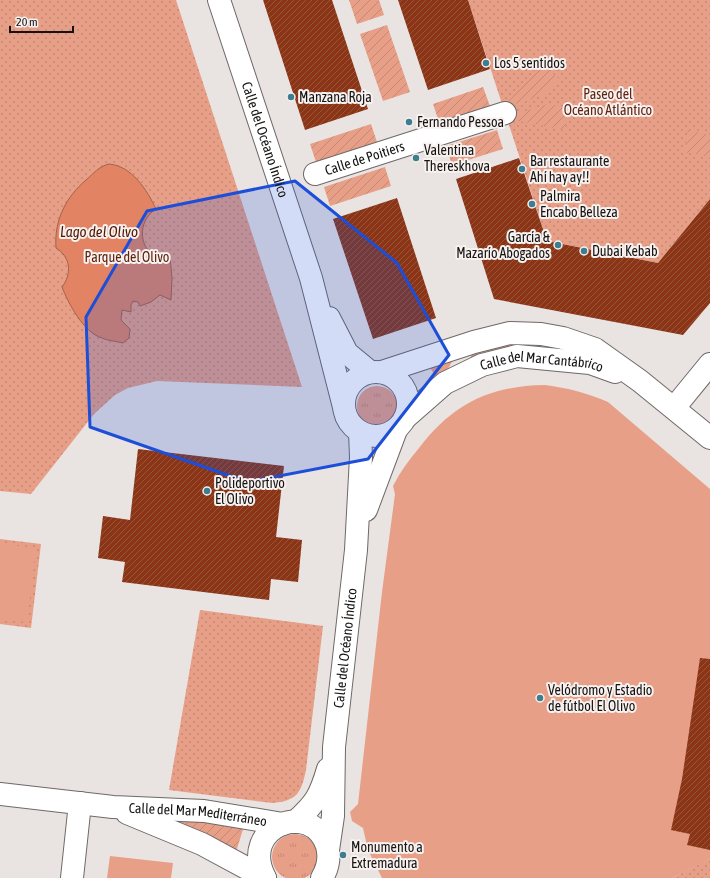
<svg xmlns="http://www.w3.org/2000/svg" width="710" height="878" viewBox="0 0 710 878" font-family="'Asap Condensed',sans-serif">
  <defs>
    <pattern id="grass-tufts" width="24" height="20" patternUnits="userSpaceOnUse"><rect width="24" height="20" fill="#e89f87"/><path d="M3 7l-1-3M5 7V3M7 7l1-3M15 17l-1-3M17 17v-4M19 17l1-3" fill="none" stroke="#c68874"/></pattern>
    <pattern id="park-dots" width="8" height="8" patternUnits="userSpaceOnUse"><rect width="8" height="8" fill="#e89f87"/><path d="M2 2h.1M6 6h.1" fill="none" stroke="#c68874" stroke-width="1.8" stroke-linecap="round"/></pattern>
    <pattern id="garden-furrows" width="10" height="10" patternUnits="userSpaceOnUse"><rect width="10" height="10" fill="#e89f87"/><path d="M-1 1l2-2M0 10L10 0M9 11l2-2" fill="none" stroke="#c68874"/></pattern>
    <pattern id="building-hatch" width="6" height="6" patternUnits="userSpaceOnUse"><rect width="6" height="6" fill="#8b3516"/><path d="M-1 1l2-2M0 6l6-6M5 7l2-2" fill="none" stroke="#96563e"/></pattern>
  </defs>
  <rect width="100%" height="100%" fill="#e9e4e2"/>
  <g fill="url(#grass-tufts)">
    <polygon points="502,343 524,344 525,346 467,366 474,349"/>
    <polygon points="456,355 449,367 438,381 428,364"/>
    <circle cx="377" cy="406" r="20"/>
    <circle cx="295" cy="857" r="23"/>
  </g>
  <g fill="url(#park-dots)">
    <polygon points="0,0 176,0 302,387 157,381 128,388 115,395 94,414 31,494 0,491"/>
    <polygon points="468,0 710,0 710,199 658,263 547,241"/>
    <polygon points="0,539 41,544 31,628 0,624"/>
    <path d="M200,610L323,626L306,770C301,793 297,801 272,803L169,790Z"/>
    <polygon points="710,859 710,878 672,878 705,861"/>
  </g>
  <g fill="url(#garden-furrows)">
    <polygon points="349,0 379,0 384,15 357,24"/>
    <polygon points="387,25 410,92 383,101 360,34"/>
    <polygon points="543,65 559,79 544,95 506,107 505,105"/>
    <polygon points="483,87 490,106 439,122 433,104"/>
    <polygon points="548,104 569,108 565,130 509,119 509,116"/>
    <polygon points="371,124 377,142 316,162 310,144"/>
    <polygon points="497,130 503,149 452,165 446,146"/>
    <polygon points="688,130 710,135 710,157 684,152"/>
    <polygon points="385,167 391,186 330,206 324,187"/>
    <polygon points="162,814 245,823 235,855"/>
  </g>
  <g fill="#e89f87">
    <path d="M545,385C568,388 587,393 608,402L710,489V859L672,878H382L368,850L363,828L352,821L350,812L358,804L382,592L395,494L393,486C400,472 409,460 419,448C453,404 489,386 545,385Z"/>
    <polygon points="0,544 36,548 27,622 0,619"/>
    <polygon points="110,856 173,863 171,878 107,878"/>
  </g>
  <path fill="#e28464" stroke="#a4624b" d="M109,164C132,166 147,190 156,209C133,223 140,262 170,257L172,278L171,300L160,295L151,302L140,306L138,302L133,301L131,305V312L122,310L121,320L130,329L129,338L123,343C116,341 108,341 102,338C84,333 68,303 62,287C72,274 71,257 56,248C54,220 66,197 86,180C94,173 98,167 109,164Z"/>
  <g fill="url(#building-hatch)">
    <polygon points="263,0 332,0 368,109 305,130"/>
    <polygon points="398,0 468,0 490,69 428,90"/>
    <polygon points="519,158 547,241 658,263 710,199 710,303 683,335 494,299 456,179"/>
    <polygon points="397,198 436,318 373,339 333,219"/>
    <polygon points="138,449 284,466 276,537 302,540 298,582 271,579 269,600 122,582 125,562 98,558 103,516 130,520"/>
    <polygon points="700,658 710,659 710,850 687,845 690,834 671,830 682,779"/>
  </g>
  <g fill="none" stroke-linecap="round" stroke-linejoin="round">
    <defs>
      <g id="street">
        <path id="s1" d="M219,0L311,278L344,407"/>
        <path id="s2" d="M315,174L505,113"/>
        <polyline points="329,318 347,353 370,372"/>
        <circle cx="376" cy="404" r="32"/>
        <polyline points="382,372 474,342 510,333 541,334 563,338 595,349 640,381 710,438"/>
        <polyline points="674,408 710,364"/>
        <path id="s3" d="M405,418L445,383L482,365L517,356L590,363L615,372"/>
        <polyline points="366,510 396,430"/>
        <path id="s4" d="M0,794L113,807L204,811L283,824"/>
        <polyline points="127,813 202,844 265,878"/>
        <path d="M295,822C316,803 320,796 328,769"/>
        <path id="s5" d="M328,850L333,816L334,747L356,550L361,457L360,432"/>
        <polyline points="72,878 80,803"/>
        <path d="M265,878C238,826 312,799 327,846C330,857 328,868 322,878"/>
      </g>
    </defs>
    <use href="#street" stroke="#6e6967" stroke-width="24"/>
    <use href="#street" stroke="#fff" stroke-width="22"/>
  </g>
  <path fill="#1d4ed8" fill-opacity="0.2" stroke="#1d4ed8" stroke-width="3" stroke-linejoin="round" d="M295,181L397,263L449,355L368,459L247,482L90,427L86,317L147,211Z"/>
  <g fill="#3c7d90" stroke="#f7f1ef" stroke-width="1.5">
    <circle cx="486" cy="63" r="4"/>
    <circle cx="291" cy="97" r="4"/>
    <circle cx="409" cy="122" r="4"/>
    <circle cx="416" cy="158" r="4"/>
    <circle cx="522" cy="169" r="4"/>
    <circle cx="532" cy="204" r="4"/>
    <circle cx="558" cy="245" r="4"/>
    <circle cx="584" cy="251" r="4"/>
    <circle cx="207" cy="491" r="4"/>
    <circle cx="540" cy="698" r="4"/>
    <circle cx="343" cy="855" r="4"/>
  </g>
  <g text-anchor="middle" stroke-width="4" stroke-linejoin="round" paint-order="stroke">
    <g font-size="14" fill="#141312" stroke="#f7f1ef" text-anchor="start">
      <text x="494" y="68">Los 5 sentidos</text>
      <text x="299" y="102">Manzana Roja</text>
      <text x="417" y="127">Fernando Pessoa</text>
      <text x="424" y="155">Valentina<tspan x="424" dy="16">Thereskhova</tspan></text>
      <text x="530" y="166">Bar restaurante<tspan x="530" dy="16">Ahí hay ay!!</tspan></text>
      <text x="540" y="201">Palmira<tspan x="540" dy="16">Encabo Belleza</tspan></text>
      <text x="550" y="242" text-anchor="end">García &amp;<tspan x="550" dy="16">Mazarío Abogados</tspan></text>
      <text x="592" y="256">Dubai Kebab</text>
      <text x="215" y="488">Polideportivo<tspan x="215" dy="16">El Olivo</tspan></text>
      <text x="548" y="695">Velódromo y Estadio<tspan x="548" dy="16">de fútbol El Olivo</tspan></text>
      <text x="351" y="852">Monumento a<tspan x="351" dy="16">Extremadura</tspan></text>
    </g>
    <g font-size="14" fill="#5f230e" stroke="#f7f1ef">
      <text x="608" y="99">Paseo del<tspan x="608" dy="16">Océano Atlántico</tspan></text>
      <text x="127" y="262">Parque del Olivo</text>
    </g>
    <g font-size="14" fill="#141312" stroke="#f7f1ef">
      <text dy="5" stroke="none"><textPath href="#s1" startOffset="147">Calle del Océano Índico</textPath></text>
      <text dy="5" stroke="none"><textPath href="#s2" startOffset="52">Calle de Poitiers</textPath></text>
      <text dy="5" stroke="none"><textPath href="#s3" startOffset="155">Calle del Mar Cantábrico</textPath></text>
      <text dy="5" stroke="none"><textPath href="#s5" startOffset="203">Calle del Océano Índico</textPath></text>
      <text dy="5" stroke="none"><textPath href="#s4" startOffset="199">Calle del Mar Mediterráneo</textPath></text>
    </g>
    <g font-size="15" font-style="italic" fill="#511701" stroke="#f7f1ef">
      <text x="99" y="237">Lago del Olivo</text>
    </g>
  </g>
  <path d="M10 26v6h63v-6" fill="none" stroke="#141312" stroke-width="2"/>
  <text x="16" y="26" font-size="12" fill="#141312" stroke="#f7f1ef" stroke-width="3" paint-order="stroke">20 m</text>
</svg>
